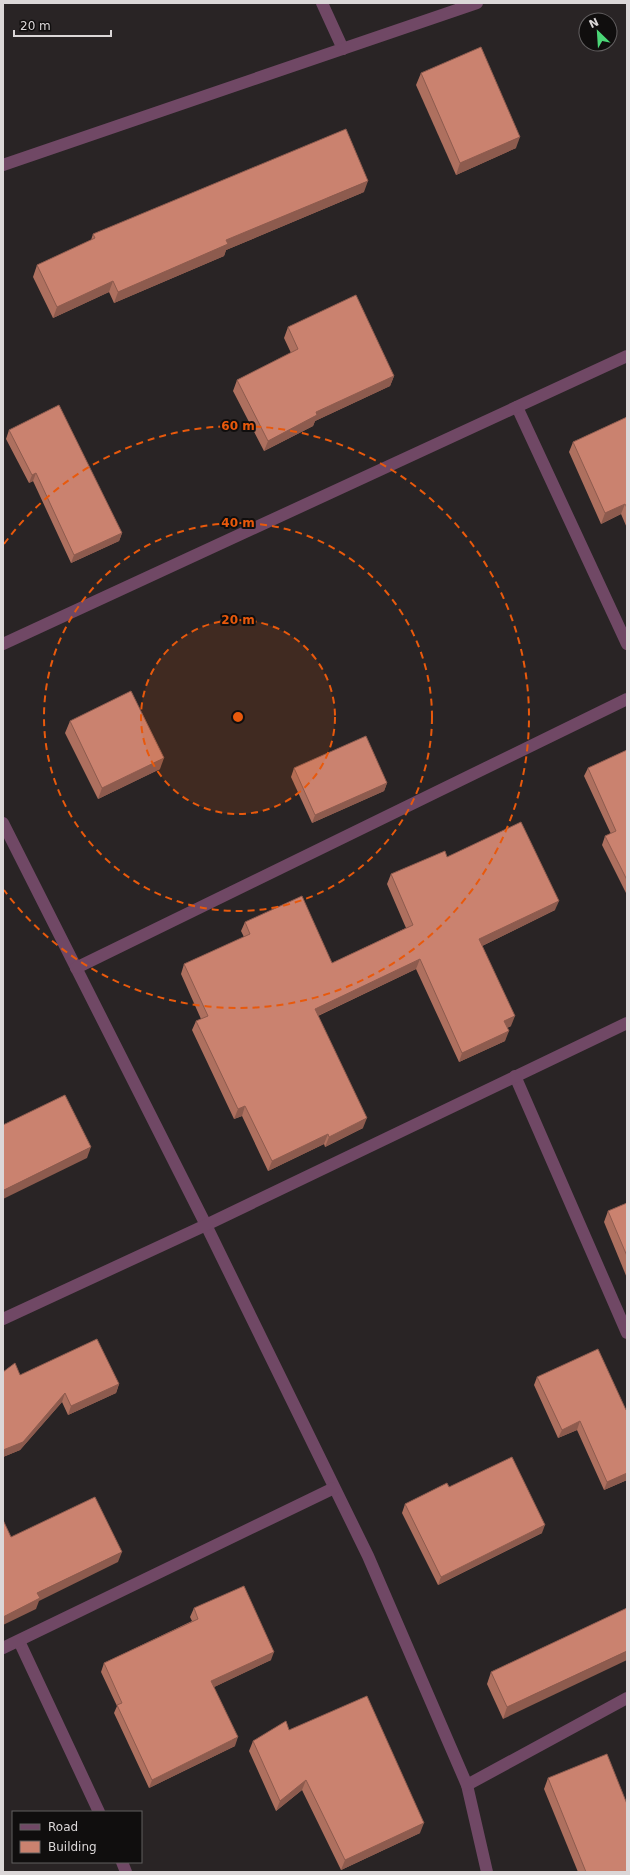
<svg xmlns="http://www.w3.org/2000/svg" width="630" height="1875" viewBox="0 0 630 1875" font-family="'DejaVu Sans',sans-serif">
  <rect width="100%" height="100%" fill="#292425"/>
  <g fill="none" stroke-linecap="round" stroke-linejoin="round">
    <g stroke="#704865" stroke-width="12">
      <polyline points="322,3 343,49"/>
      <polyline points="3,165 477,3"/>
      <polyline points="517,407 627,644"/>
      <polyline points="3,644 627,356"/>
      <polyline points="3,823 206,1225 368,1556 467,1785 487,1872"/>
      <polyline points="76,968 627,699"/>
      <polyline points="515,1076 627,1333"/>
      <polyline points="3,1319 206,1225 627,1023"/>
      <polyline points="19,1641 99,1812"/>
      <polyline points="3,1648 334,1488"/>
      <polyline points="467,1785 627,1698"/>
      <polyline points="122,1862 126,1872"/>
    </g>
  </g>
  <g fill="#ae705f">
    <polygon points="421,73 516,148 456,175 416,85"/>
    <polygon points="364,192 226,250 224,256 114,303 109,292 53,318 33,277 37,265 91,240 93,234"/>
    <polygon points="288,327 394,376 390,386 315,421 313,426 264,451 233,391 237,380 291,353 284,338"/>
    <polygon points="627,417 627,528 621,514 601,524 569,452 573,442"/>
    <polygon points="9,430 122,533 119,541 71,563 33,481 29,483 6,439"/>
    <polygon points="70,721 160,769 98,799 65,733"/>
    <polygon points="627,750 627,895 602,845 605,836 611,834 584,776 588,768"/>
    <polygon points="294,768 387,783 384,791 312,823 291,777"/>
    <polygon points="447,857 555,910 482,946 511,1026 507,1028 505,1041 459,1062 416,969 318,1016 363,1128 325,1147 324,1144 268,1171 242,1116 234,1119 192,1030 196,1021 201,1019 181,974 184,964 244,937 241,931 245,922 332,963 406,928 387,884 391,874"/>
    <polygon points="627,1203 627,1278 604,1222 608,1211"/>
    <polygon points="3,1372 20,1375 119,1384 116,1393 68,1415 62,1402 20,1450 3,1457"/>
    <polygon points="537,1377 626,1410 627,1480 604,1490 577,1430 558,1438 534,1385"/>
    <polygon points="449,1487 542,1533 438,1585 402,1513 405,1504"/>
    <polygon points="194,1608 271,1660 214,1687 235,1746 149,1788 114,1713 117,1706 101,1672 104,1663 192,1621 190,1617"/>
    <polygon points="627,1608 503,1719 487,1684 491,1672"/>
    <polygon points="289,1730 420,1833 341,1870 302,1790 276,1811 249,1751 253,1741"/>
    <polygon points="548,1778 627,1872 578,1872 544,1789"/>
  </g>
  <g fill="#8d5b4e">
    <polygon points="520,137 516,148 456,175 460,163"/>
    <polygon points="368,181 364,192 226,250 224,256 114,303 118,292 226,240"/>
    <polygon points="113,281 109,292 53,318 57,307"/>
    <polygon points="394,376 390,386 315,421 313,426 264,451 268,441 316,412"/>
    <polygon points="36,473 33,481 29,483 32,475"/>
    <polygon points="625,504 621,514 601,524 605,513"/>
    <polygon points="122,533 119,541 71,563 74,555"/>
    <polygon points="164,758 160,769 98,799 102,788"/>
    <polygon points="387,783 384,791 312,823 315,815"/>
    <polygon points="559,901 555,910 476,949 479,939"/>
    <polygon points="420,959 416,969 311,1019 315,1009"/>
    <polygon points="515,1016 511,1026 500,1031 504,1021"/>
    <polygon points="509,1031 505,1041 459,1062 462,1053"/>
    <polygon points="245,1106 242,1116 234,1119 238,1109"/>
    <polygon points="367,1118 363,1128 325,1147 329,1137"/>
    <polygon points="328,1134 324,1144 268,1171 272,1161"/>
    <polygon points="91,1147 87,1158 3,1199 4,1190"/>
    <polygon points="119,1384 116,1393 68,1415 71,1406"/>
    <polygon points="65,1393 62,1402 20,1450 3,1457 3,1450"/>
    <polygon points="580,1421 577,1430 558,1438 562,1430"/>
    <polygon points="627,1473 627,1480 604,1490 607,1482"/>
    <polygon points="545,1525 542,1533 438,1585 441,1577"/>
    <polygon points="122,1552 118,1562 39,1601 36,1609 3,1625 3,1617 37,1593"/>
    <polygon points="627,1651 627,1660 503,1719 507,1707"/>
    <polygon points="274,1652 271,1660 208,1690 211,1681"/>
    <polygon points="238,1737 235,1746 149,1788 152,1780"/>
    <polygon points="306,1780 302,1790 276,1811 280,1801"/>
    <polygon points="424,1823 420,1833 341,1870 345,1860"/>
  </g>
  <g fill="#ca826f" stroke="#8d5b4e">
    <polygon points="481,47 520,137 460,163 421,73"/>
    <polygon points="346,129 368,181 226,240 228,244 118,292 113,281 57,307 37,265 95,238 93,234"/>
    <polygon points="356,295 394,376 316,412 317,415 268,441 237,380 298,349 288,327"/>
    <polygon points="59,405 122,533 74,555 36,473 32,475 9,430"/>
    <polygon points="627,417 627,508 625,504 605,513 573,442"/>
    <polygon points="131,691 164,758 102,788 70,721"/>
    <polygon points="366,736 387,783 315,815 294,768"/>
    <polygon points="627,750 627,880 605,836 616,831 588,768"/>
    <polygon points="521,822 559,901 479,939 515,1016 504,1021 509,1031 462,1053 420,959 315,1009 367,1118 329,1137 328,1134 272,1161 245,1106 238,1109 196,1021 208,1016 184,964 250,934 245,922 302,896 332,963 413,925 391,874 445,851 447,857"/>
    <polygon points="65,1095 91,1147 4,1190 3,1188 3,1125"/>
    <polygon points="627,1203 627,1256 608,1211"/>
    <polygon points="97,1339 119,1384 71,1406 65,1393 23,1442 3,1450 3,1372 15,1363 20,1375"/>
    <polygon points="598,1349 626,1410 627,1409 627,1473 607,1482 580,1421 562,1430 537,1377"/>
    <polygon points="512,1457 545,1525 441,1577 405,1504 447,1483 449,1487"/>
    <polygon points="95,1497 122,1552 37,1593 40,1598 3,1617 3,1520 11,1537"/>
    <polygon points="244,1586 274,1652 211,1681 238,1737 152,1780 117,1705 122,1703 104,1663 198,1619 194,1608"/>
    <polygon points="627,1608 627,1651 507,1707 491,1672"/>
    <polygon points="367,1696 424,1823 345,1860 306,1780 280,1801 253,1741 286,1721 289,1730"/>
    <polygon points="607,1754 627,1804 627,1872 586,1872 548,1778"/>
  </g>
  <circle cx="238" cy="717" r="97" fill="#e8590c" fill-opacity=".12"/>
  <g fill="none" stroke="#e8590c" stroke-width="2" stroke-dasharray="7 5">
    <circle cx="238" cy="717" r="97"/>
    <circle cx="238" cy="717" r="194"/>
    <path d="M4 544A291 291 0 1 1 4 890"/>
  </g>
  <circle cx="238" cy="717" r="6" fill="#e8590c" stroke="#100e0e" stroke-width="2"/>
  <g font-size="12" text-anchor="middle" font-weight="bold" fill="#e8590c" stroke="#100e0e" stroke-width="4" stroke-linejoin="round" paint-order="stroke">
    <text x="238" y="430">60 m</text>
    <text x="238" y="527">40 m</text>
    <text x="238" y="624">20 m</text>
  </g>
  <rect width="630" height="1875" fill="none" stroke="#dbd7d8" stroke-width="8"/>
  <rect x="12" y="1811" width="130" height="52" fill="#100e0e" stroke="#615e5f"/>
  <rect x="20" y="1824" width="20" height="6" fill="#704865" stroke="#615e5f"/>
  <text x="48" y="1831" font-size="12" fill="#dbd7d8">Road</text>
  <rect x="20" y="1841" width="20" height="12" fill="#ca826f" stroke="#615e5f"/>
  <text x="48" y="1851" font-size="12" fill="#dbd7d8">Building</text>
  <g transform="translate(598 32) rotate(335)"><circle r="19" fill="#100e0e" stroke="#615e5f"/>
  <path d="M0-3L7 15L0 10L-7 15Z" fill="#4bd677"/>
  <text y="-6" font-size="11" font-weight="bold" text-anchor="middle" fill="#dbd7d8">N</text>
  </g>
  <path d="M14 30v6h97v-6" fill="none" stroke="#dbd7d8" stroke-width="2"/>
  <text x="20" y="30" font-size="12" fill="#dbd7d8" stroke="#100e0e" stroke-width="3" paint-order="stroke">20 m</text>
</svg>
